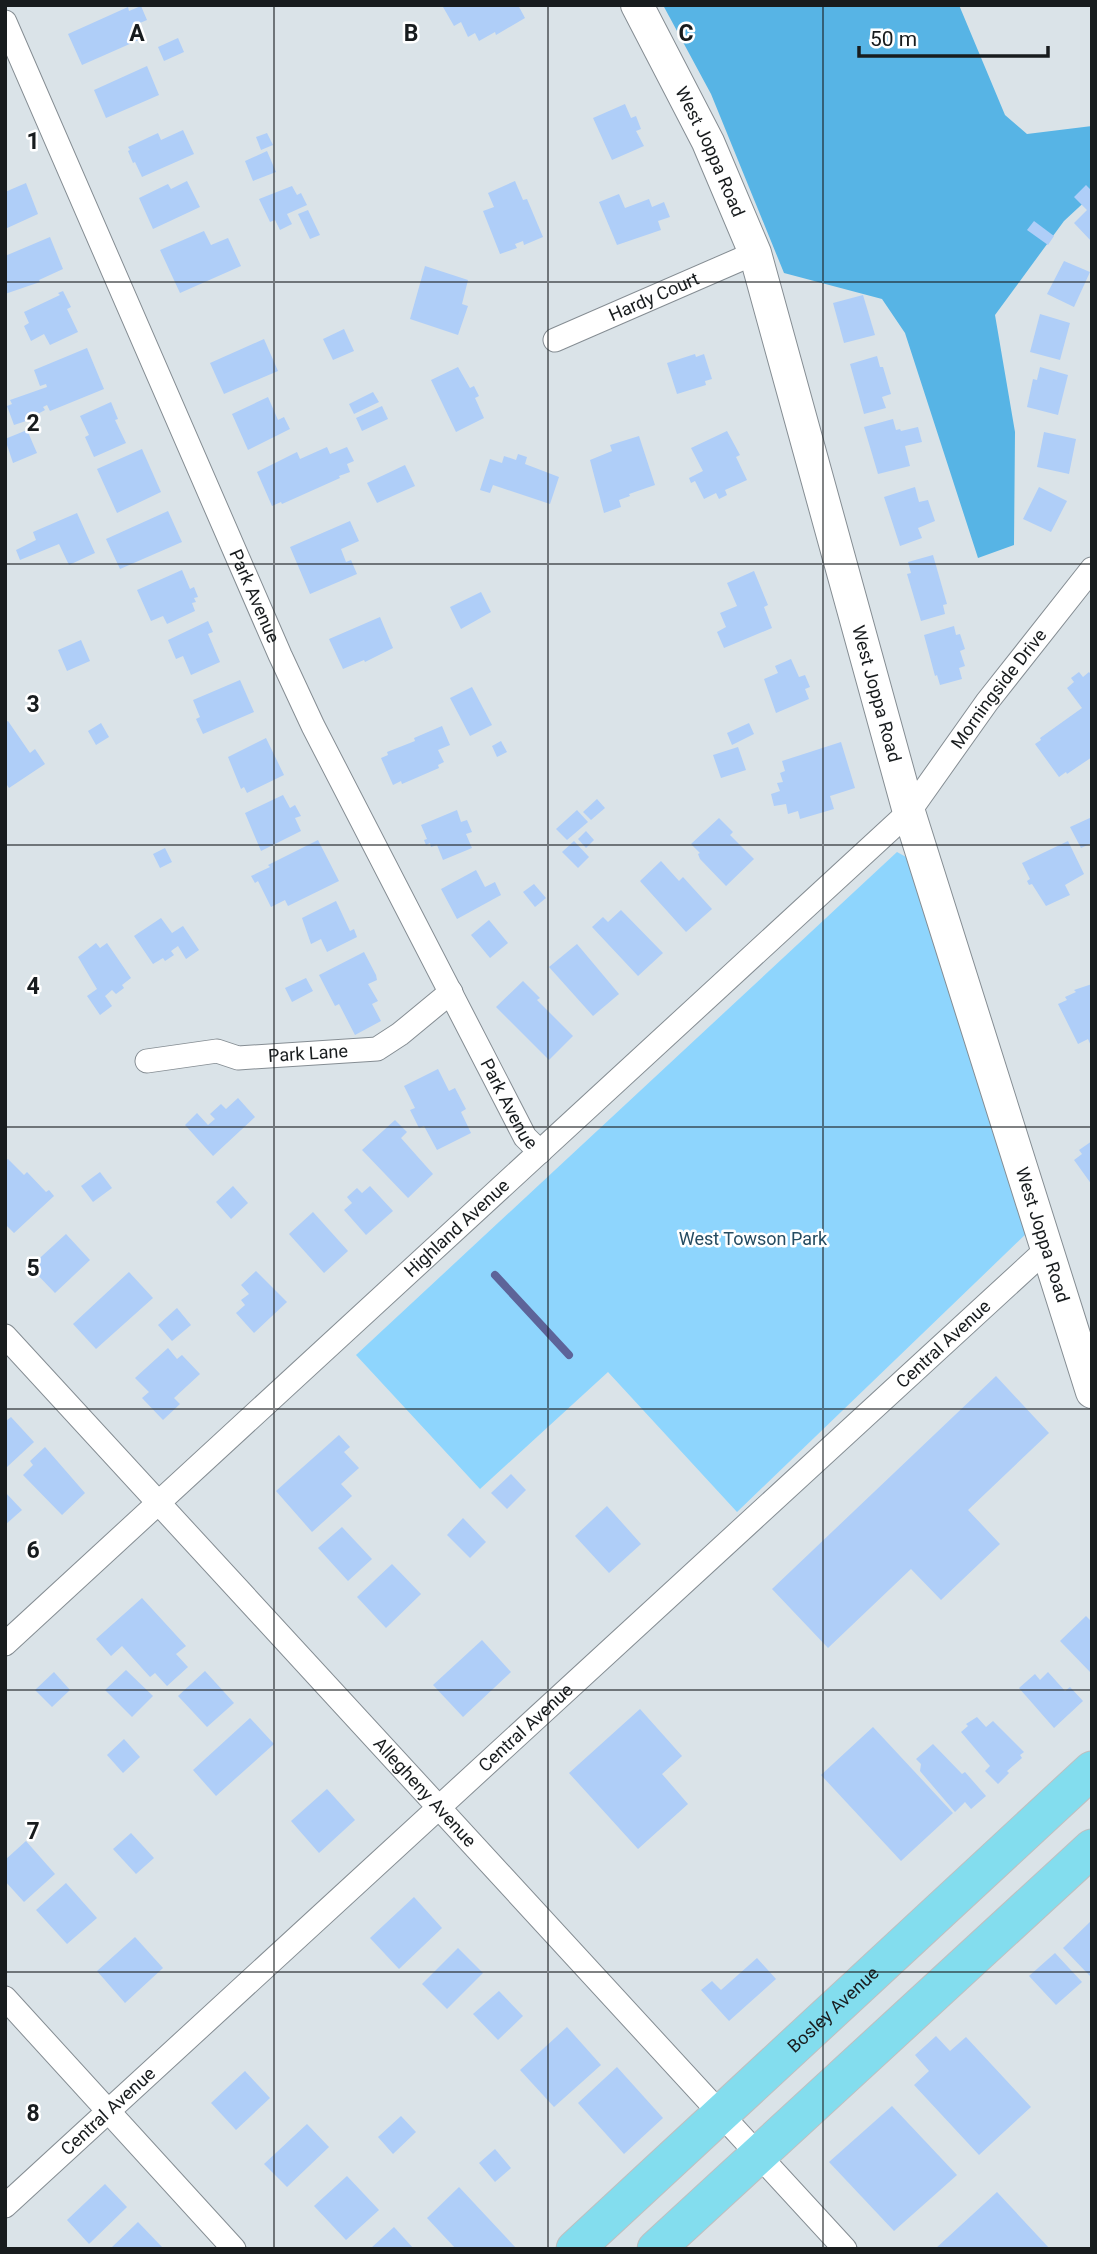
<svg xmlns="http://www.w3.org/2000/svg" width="1097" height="2254" viewBox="0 0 1097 2254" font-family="Roboto,sans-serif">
  <rect width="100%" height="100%" fill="#dae3e8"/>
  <polygon fill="#8ed5fd" points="897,852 908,858 1028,1232 737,1512 608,1372 480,1489 356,1355"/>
  <polygon fill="#57b4e5" points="663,5 959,5 1005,115 1027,134 1092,126 1092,195 1064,221 995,315 1015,432 1014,545 978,558 905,333 882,299 784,273 711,94"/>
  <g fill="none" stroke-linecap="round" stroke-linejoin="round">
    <polyline stroke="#5d6499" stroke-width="8" points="495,1275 569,1355"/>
  </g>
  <g fill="#afcef8">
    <polygon points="445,5 518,5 525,18 496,35 495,32 479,41 475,33 468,37 461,22 454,26 443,7"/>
    <polygon points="141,6 147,20 135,25 141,39 82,65 68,34 128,7 129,11"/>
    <polygon points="178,38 184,52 164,61 158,47"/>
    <polygon points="147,66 159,95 106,118 94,90"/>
    <polygon points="625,104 631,118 636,116 641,129 636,131 644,146 612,160 593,118"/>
    <polygon points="183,130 194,154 142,177 135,162 133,163 128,151 130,150 128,147 158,133 161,140"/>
    <polygon points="267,133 273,145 261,150 256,137"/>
    <polygon points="267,151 276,172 253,181 245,161"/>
    <polygon points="187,181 200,207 153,229 139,198 168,184 171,189"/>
    <polygon points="515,181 523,200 527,199 543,237 524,245 523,241 515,244 517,248 500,254 483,211 494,207 488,193"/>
    <polygon points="26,183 38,214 5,229 5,192"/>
    <polygon points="1086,185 1092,191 1092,242 1074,223 1087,210 1074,197"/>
    <polygon points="292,186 297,195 301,193 307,205 287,214 292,224 280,230 275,220 270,222 259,199"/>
    <polygon points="619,194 625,208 649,199 652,207 664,202 670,217 658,221 661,230 617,245 599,202"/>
    <polygon points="308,210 320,235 310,239 298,214"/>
    <polygon points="1034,221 1054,236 1048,245 1027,230"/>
    <polygon points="204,231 211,245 228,238 241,266 180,293 160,250"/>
    <polygon points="50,237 63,269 39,280 40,282 5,294 5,256"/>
    <polygon points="1064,261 1090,272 1074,307 1047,294"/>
    <polygon points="425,266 468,280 462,304 468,306 458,335 410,319"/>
    <polygon points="63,291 71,307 67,309 78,332 50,345 44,334 31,341 24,326 29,323 24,312 60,295 58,293"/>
    <polygon points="863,295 875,335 844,343 833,303"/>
    <polygon points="1040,314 1070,323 1060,360 1030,352"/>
    <polygon points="344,329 354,351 333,360 323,339"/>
    <polygon points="264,339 278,371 224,394 210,363"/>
    <polygon points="87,348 104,389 50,411 47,405 43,407 45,410 34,416 35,418 14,425 7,406 12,404 10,400 47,387 46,384 40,386 34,370"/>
    <polygon points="695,354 696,357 704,354 712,379 705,381 706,385 677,394 667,363"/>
    <polygon points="877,356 880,367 883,367 891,394 882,397 886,408 864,414 850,364"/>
    <polygon points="458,367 470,388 474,386 479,396 475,398 484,418 456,432 431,380"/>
    <polygon points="1040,367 1068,375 1058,415 1027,407 1033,379 1037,380"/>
    <polygon points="373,392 379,402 354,414 349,404"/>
    <polygon points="268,397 278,420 284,417 290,429 248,450 232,414"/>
    <polygon points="111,402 118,419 115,420 126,443 94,457 85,437 89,435 80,416"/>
    <polygon points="382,406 388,419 362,431 356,418"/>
    <polygon points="893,419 896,430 900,429 901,431 918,427 922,442 905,446 910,466 878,474 864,427"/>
    <polygon points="27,430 37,453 13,463 5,439"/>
    <polygon points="727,431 740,455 736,457 747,480 725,490 727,495 719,499 716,493 704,499 695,481 691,483 689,478 703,471 691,448"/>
    <polygon points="1044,432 1076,439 1069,474 1037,467"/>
    <polygon points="639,436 655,485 629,494 630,496 619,500 621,507 604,513 590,460 612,451 610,445"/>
    <polygon points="327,447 330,454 347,447 354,461 347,464 350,472 339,476 340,478 282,504 281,502 272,506 257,472 297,452 300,459"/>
    <polygon points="142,449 161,492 117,513 97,469"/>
    <polygon points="518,454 527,457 525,464 559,477 550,504 493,485 490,493 480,490 490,459 502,463 504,456 516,460"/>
    <polygon points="405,465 415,486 377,503 367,483"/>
    <polygon points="915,487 919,502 928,500 935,521 918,528 922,538 900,546 884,497"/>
    <polygon points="1039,487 1067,501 1051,532 1023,519"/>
    <polygon points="168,511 182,542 120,569 106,539"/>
    <polygon points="77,513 95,553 69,565 59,544 20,560 16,550 36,540 33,532"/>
    <polygon points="350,521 359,541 341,549 346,562 351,560 357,574 310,594 290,547"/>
    <polygon points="933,555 947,604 943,605 945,614 921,621 907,574 911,573 908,562"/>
    <polygon points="182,570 190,589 194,587 198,597 194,598 196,602 192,603 195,611 167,624 163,616 151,621 137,590"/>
    <polygon points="754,571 768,605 764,607 772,628 724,648 717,632 726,627 720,613 737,606 727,583"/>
    <polygon points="481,592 491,612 461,629 450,607"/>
    <polygon points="380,617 393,648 365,662 364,660 343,669 329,639"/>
    <polygon points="208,621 213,632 208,634 220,662 191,675 183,656 176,659 168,640"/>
    <polygon points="954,626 956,635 960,634 965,649 960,651 965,666 959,668 962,679 940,685 937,675 935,676 924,635"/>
    <polygon points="81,640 90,661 67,671 58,650"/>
    <polygon points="791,659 799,677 805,675 810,687 805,689 809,699 776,713 764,679 778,673 775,666"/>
    <polygon points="1079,672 1083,677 1089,672 1092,676 1092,757 1067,774 1066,772 1059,777 1035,744 1041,740 1040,738 1082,708 1067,688 1074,682 1071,678"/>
    <polygon points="240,680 254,712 203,734 196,719 200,717 193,700"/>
    <polygon points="472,687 492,725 470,736 450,698"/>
    <polygon points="8,721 30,753 35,749 45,764 9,788 5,782 5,722"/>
    <polygon points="101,723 109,737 96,745 88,731"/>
    <polygon points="749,723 754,734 732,745 727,733"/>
    <polygon points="442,726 450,745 438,750 444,762 438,765 439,768 402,784 401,781 393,785 381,758 388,755 387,752 415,741 414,738"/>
    <polygon points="266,738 284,775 247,793 244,787 241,789 228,757"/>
    <polygon points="501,741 507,752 497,757 492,746"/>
    <polygon points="841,742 855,788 830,796 834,809 800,819 798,811 788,814 786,804 774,806 771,794 780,791 777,783 783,782 780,773 785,771 782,761"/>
    <polygon points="738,747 746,770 721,778 713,755"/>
    <polygon points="283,795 290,808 295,805 301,816 295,818 301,831 261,851 245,813"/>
    <polygon points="597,799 605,808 591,820 583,812"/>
    <polygon points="457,810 461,822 467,820 472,832 466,834 472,848 443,860 437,845 431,847 430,843 426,845 424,840 427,839 421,825"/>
    <polygon points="577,810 588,822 567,840 556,829"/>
    <polygon points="1092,817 1092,843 1081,848 1070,827"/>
    <polygon points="719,818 733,832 730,835 754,859 726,886 700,859 698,854 700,853 691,844"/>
    <polygon points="586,831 594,840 586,848 578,839"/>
    <polygon points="318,840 339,881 288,906 285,900 271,907 258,881 255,883 251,876 270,867 268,865"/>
    <polygon points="574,841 589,857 578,868 562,852"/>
    <polygon points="1068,841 1084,874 1065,885 1070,895 1046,906 1032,884 1029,885 1027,881 1030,879 1022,863"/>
    <polygon points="165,848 172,862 160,868 153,854"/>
    <polygon points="661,861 679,881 683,877 712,909 686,932 640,881"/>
    <polygon points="476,870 485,887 495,882 501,895 457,919 441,889"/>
    <polygon points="534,884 546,898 535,907 523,892"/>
    <polygon points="336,901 350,931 354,929 357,937 327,952 321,939 311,944 302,918"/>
    <polygon points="621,910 663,953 638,976 592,927 603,917 608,922"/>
    <polygon points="161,918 172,933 183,926 199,950 186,959 178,946 171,951 174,955 165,961 163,958 153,964 134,936"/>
    <polygon points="489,920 508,943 490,958 471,935"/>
    <polygon points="96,943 100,948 107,943 131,978 122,985 124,988 116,994 112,990 105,996 112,1006 100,1015 87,996 97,989 78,957"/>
    <polygon points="577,944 619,994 593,1016 549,967"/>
    <polygon points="364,952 376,975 377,980 368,984 378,1001 372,1004 381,1021 355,1035 339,1004 335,1006 319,975"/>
    <polygon points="306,978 313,991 292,1002 285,988"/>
    <polygon points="523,981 540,998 537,1000 573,1036 549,1060 496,1007"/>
    <polygon points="1092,984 1092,1048 1088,1039 1078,1044 1058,1004 1067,1000 1065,997 1076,992 1074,990"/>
    <polygon points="438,1069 449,1091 455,1088 466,1109 461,1112 471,1133 437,1150 424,1126 419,1128 410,1110 415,1108 404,1086"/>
    <polygon points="238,1098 255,1117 213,1156 185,1125 197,1113 208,1125 215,1119 210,1114 221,1104 226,1109"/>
    <polygon points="395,1120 407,1132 401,1138 433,1174 408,1198 362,1150"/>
    <polygon points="1092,1141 1092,1185 1074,1160 1082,1154 1079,1150"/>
    <polygon points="8,1159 24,1175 27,1172 46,1192 49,1190 54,1196 14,1233 5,1224 5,1161"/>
    <polygon points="100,1172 112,1188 93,1202 81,1186"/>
    <polygon points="233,1186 248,1203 231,1219 216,1202"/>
    <polygon points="370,1186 393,1211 366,1235 344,1210 352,1203 347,1197 357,1188 362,1193"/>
    <polygon points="313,1212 348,1251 324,1273 289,1234"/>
    <polygon points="66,1234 90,1260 55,1293 30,1267"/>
    <polygon points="256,1271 287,1302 254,1333 236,1313 245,1305 241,1300 249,1294 241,1285"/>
    <polygon points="129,1272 153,1298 96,1349 73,1324"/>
    <polygon points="177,1308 191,1325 172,1341 158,1325"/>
    <polygon points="168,1348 177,1359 182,1355 200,1374 174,1398 180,1404 163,1420 142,1398 149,1392 135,1378"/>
    <polygon points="996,1376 1049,1433 968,1510 1000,1544 941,1600 911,1569 828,1648 772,1589"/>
    <polygon points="11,1417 34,1442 7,1467 5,1422"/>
    <polygon points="339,1435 350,1447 344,1452 359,1468 341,1484 352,1496 312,1532 276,1491"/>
    <polygon points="45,1447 85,1493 62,1515 23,1475 33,1465 30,1461"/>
    <polygon points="511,1474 526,1490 507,1509 491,1493"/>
    <polygon points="5,1492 22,1510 5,1525"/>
    <polygon points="607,1506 641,1544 609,1573 575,1536"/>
    <polygon points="463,1518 486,1542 470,1558 447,1535"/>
    <polygon points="342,1527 372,1559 348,1581 318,1548"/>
    <polygon points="392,1564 421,1594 386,1628 357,1597"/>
    <polygon points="142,1598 186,1646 176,1654 188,1667 167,1686 155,1673 150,1677 122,1646 111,1656 96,1639"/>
    <polygon points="1086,1616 1092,1622 1092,1674 1060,1641"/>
    <polygon points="482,1640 511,1672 463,1717 433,1685"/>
    <polygon points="126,1670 153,1696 132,1717 105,1690"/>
    <polygon points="205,1671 234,1703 207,1727 178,1696"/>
    <polygon points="54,1672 70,1690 52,1707 35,1690"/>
    <polygon points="1048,1672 1065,1691 1070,1687 1083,1701 1054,1728 1019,1688 1035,1674 1040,1680"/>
    <polygon points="640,1709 682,1756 662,1774 688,1804 638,1849 569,1773"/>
    <polygon points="977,1717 986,1727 993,1721 1024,1752 1020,1755 1022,1758 1007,1771 1009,1773 998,1784 985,1771 990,1766 961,1732 968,1726 966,1724"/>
    <polygon points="250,1718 274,1744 216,1796 193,1770"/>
    <polygon points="873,1727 953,1813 901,1861 821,1775"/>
    <polygon points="124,1739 140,1757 123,1773 107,1755"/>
    <polygon points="933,1744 962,1774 965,1772 986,1796 971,1809 965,1802 955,1812 920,1771 921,1764 916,1759"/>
    <polygon points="327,1789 355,1820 319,1853 291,1821"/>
    <polygon points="131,1833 154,1858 136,1874 113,1849"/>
    <polygon points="26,1841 55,1874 24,1902 5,1881 5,1860"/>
    <polygon points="66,1883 97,1918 67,1944 36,1910"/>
    <polygon points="414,1897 442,1928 399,1969 370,1938"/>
    <polygon points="1092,1920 1092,1974 1090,1976 1063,1948"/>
    <polygon points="135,1937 163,1968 125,2003 97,1971"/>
    <polygon points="458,1948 483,1973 447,2009 422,1984"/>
    <polygon points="1055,1953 1082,1982 1056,2005 1029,1976"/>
    <polygon points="757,1958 776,1979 729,2021 701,1990 712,1981 721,1990"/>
    <polygon points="499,1991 523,2016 498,2040 473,2014"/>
    <polygon points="567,2027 601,2065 554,2107 520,2070"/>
    <polygon points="936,2036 950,2051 966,2037 1031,2107 979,2155 914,2085 929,2071 915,2055"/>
    <polygon points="617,2067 663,2118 624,2154 578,2103"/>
    <polygon points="245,2071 270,2098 236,2130 211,2103"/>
    <polygon points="892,2106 957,2175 894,2231 829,2162"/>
    <polygon points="401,2116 416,2132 393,2154 378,2137"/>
    <polygon points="307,2124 329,2147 287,2187 264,2164"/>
    <polygon points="495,2149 511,2168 495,2182 479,2163"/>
    <polygon points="347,2176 379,2210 346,2240 314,2206"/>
    <polygon points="105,2184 127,2207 89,2244 67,2220"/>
    <polygon points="459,2187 517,2249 456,2249 427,2218"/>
    <polygon points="997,2192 1050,2249 935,2249"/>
    <polygon points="138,2222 162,2247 110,2249"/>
    <polygon points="394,2227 414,2249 370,2249"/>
  </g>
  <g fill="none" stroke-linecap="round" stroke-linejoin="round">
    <defs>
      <g id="street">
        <path id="s1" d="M5,22L280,655L313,726L525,1137L540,1152"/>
        <path id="s2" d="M555,340L755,253"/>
        <path id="s3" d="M147,1061L217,1051L238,1058L377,1049L400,1034L451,992"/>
        <path id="s4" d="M5,1336L845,2249"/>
        <path id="s5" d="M5,1644L909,812L987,702L1092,569"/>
        <polyline points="5,1998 234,2249"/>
        <path id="s6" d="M5,2206L1047,1249"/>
      </g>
      <g id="secondary">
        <path id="s7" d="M637,5L708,142L755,253L909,812L1092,1392"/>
      </g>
      <g id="primary">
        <path id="s8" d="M575,2249L1092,1770"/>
        <polyline points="656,2249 1092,1848"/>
      </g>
    </defs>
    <use href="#street" stroke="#858d93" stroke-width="25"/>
    <use href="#secondary" stroke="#858d93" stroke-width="34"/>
    <use href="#primary" stroke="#bebfc0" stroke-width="39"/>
    <use href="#street" stroke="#fff" stroke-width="23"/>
    <use href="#secondary" stroke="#fff" stroke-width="32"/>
    <use href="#primary" stroke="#83ddee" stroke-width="37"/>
  </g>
  <path fill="none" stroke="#181c1e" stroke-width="2" stroke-opacity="0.55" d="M274,5V2249M548,5V2249M823,5V2249M5,282H1092M5,564H1092M5,845H1092M5,1127H1092M5,1409H1092M5,1690H1092M5,1972H1092"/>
  <g text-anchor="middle" stroke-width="5" stroke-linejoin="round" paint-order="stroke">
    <g font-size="18" fill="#181c1e" stroke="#fff">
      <text dy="6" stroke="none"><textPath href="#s7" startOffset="164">West Joppa Road</textPath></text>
      <text dy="6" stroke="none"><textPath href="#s2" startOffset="108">Hardy Court</textPath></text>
      <text dy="6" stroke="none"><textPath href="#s1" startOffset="626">Park Avenue</textPath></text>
      <text dy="6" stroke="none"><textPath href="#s5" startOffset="1381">Morningside Drive</textPath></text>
      <text dy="6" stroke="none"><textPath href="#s7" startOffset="732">West Joppa Road</textPath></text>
      <text dy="6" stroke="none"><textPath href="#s3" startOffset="163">Park Lane</textPath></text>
      <text dy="6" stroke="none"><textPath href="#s1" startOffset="1194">Park Avenue</textPath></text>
      <text dy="6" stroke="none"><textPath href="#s5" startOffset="614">Highland Avenue</textPath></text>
      <text dy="6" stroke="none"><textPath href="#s7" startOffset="1298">West Joppa Road</textPath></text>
      <text dy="6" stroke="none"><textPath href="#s6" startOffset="1274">Central Avenue</textPath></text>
      <text dy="6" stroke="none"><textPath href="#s6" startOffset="707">Central Avenue</textPath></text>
      <text dy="6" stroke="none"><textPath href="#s4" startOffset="620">Allegheny Avenue</textPath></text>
      <text dy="6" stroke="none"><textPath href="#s8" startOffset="352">Bosley Avenue</textPath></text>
      <text dy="6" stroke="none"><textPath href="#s6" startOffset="140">Central Avenue</textPath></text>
    </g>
    <g font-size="18" fill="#254c62" stroke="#fff">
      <text x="753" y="1245">West Towson Park</text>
    </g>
  </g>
  <g font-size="23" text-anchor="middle" font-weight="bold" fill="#181c1e" stroke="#fff" stroke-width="5" stroke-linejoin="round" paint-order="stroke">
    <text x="137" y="41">A</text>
    <text x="411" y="41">B</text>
    <text x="686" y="41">C</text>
    <text x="33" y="149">1</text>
    <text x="33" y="431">2</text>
    <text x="33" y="712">3</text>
    <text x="33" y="994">4</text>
    <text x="33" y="1276">5</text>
    <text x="33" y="1558">6</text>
    <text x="33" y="1839">7</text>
    <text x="33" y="2121">8</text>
  </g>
  <rect width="1097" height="2254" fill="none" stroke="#181c1e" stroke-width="14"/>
  <path d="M859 46v10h189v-10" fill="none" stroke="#181c1e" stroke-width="3.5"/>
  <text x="870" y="46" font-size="21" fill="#181c1e" stroke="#ffffff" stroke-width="5" paint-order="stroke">50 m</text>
</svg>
